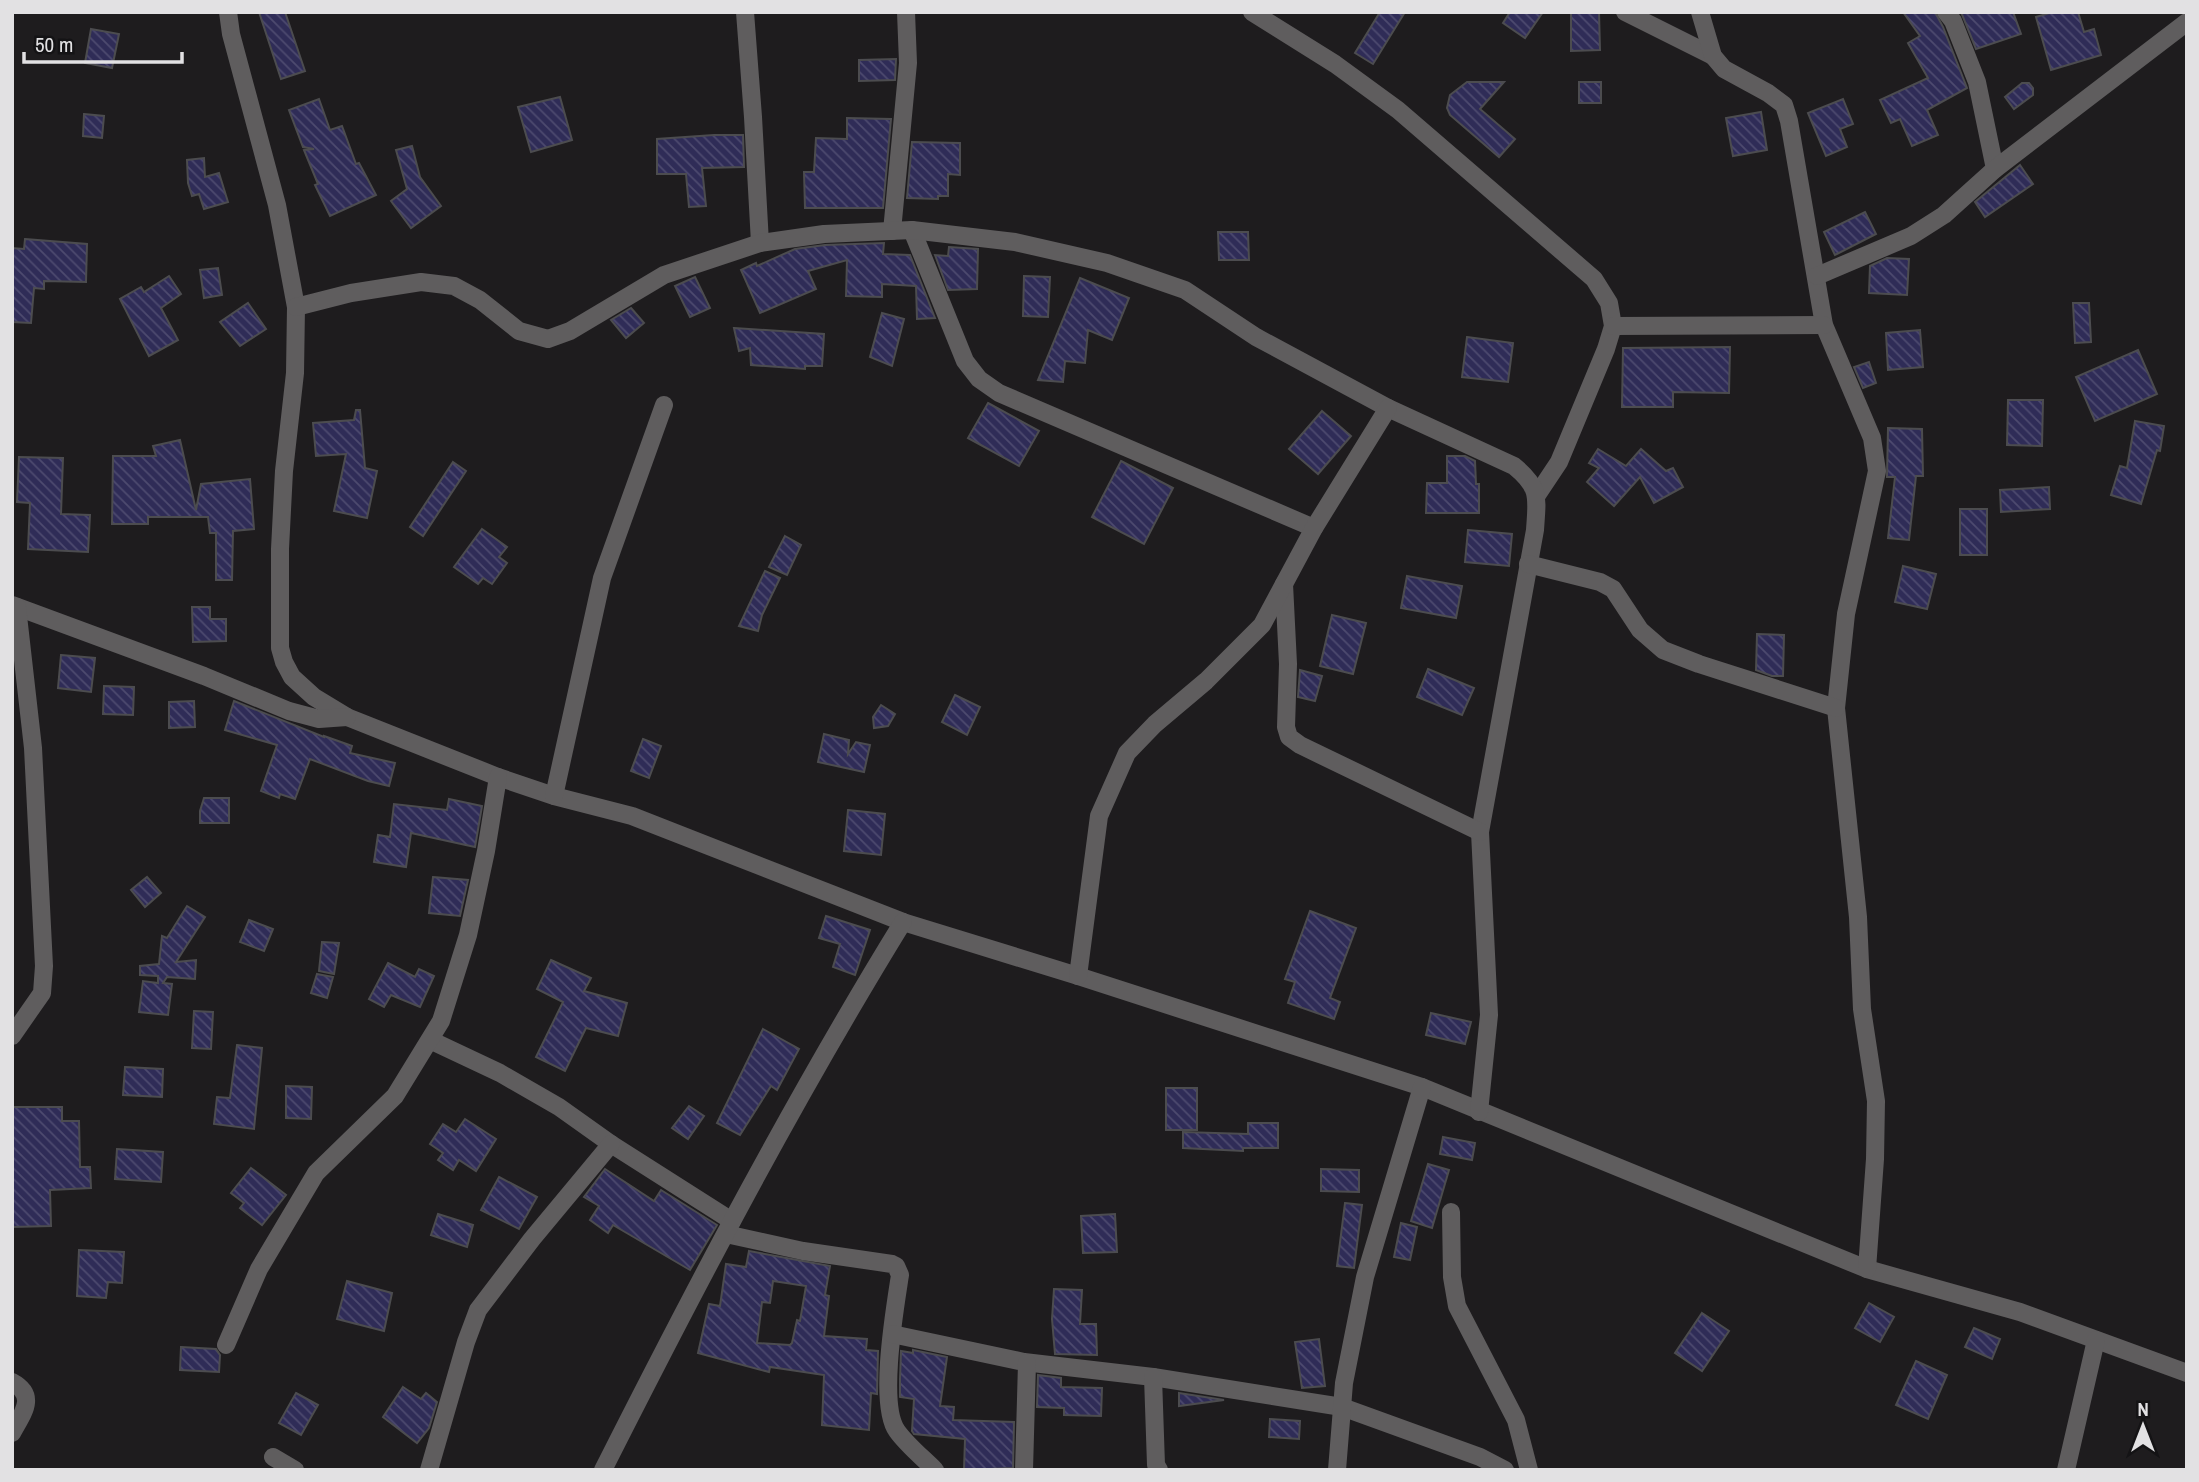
<svg xmlns="http://www.w3.org/2000/svg" width="2199" height="1482" viewBox="0 0 2199 1482" font-family="'Archivo Narrow',sans-serif">
  <defs>
    <pattern id="building-back-hatch" width="6" height="6" patternUnits="userSpaceOnUse" patternTransform="scale(1.75)"><rect width="6" height="6" fill="#2f2c57"/><path d="M-1 5l2 2M0 0l6 6M5-1l2 2" fill="none" stroke="#4d4a6f"/></pattern>
  </defs>
  <rect width="100%" height="100%" fill="#1e1c1e"/>
  <g fill="url(#building-back-hatch)" stroke="#4c4c4f" stroke-width="2" fill-rule="evenodd">
    <polygon points="259,12 285,12 305,71 281,79"/>
    <polygon points="1380,12 1405,12 1373,64 1355,53"/>
    <polygon points="1510,12 1543,12 1525,38 1503,23"/>
    <polygon points="1571,12 1599,12 1600,50 1571,51"/>
    <polygon points="1903,12 1935,12 1943,27 1967,88 1927,110 1938,135 1912,146 1900,119 1891,123 1880,100 1928,78 1908,43 1920,36"/>
    <polygon points="1961,12 2013,12 2021,34 1976,49"/>
    <polygon points="2053,12 2078,12 2084,32 2094,29 2101,55 2051,70 2036,17"/>
    <polygon points="91,29 119,34 112,68 85,63"/>
    <polygon points="896,59 895,80 859,81 859,60"/>
    <polygon points="1467,82 1504,82 1480,109 1515,139 1499,157 1450,115 1447,108 1450,95"/>
    <rect x="1579" y="82" width="22" height="21"/>
    <polygon points="2022,83 2029,83 2033,88 2033,95 2014,109 2005,97"/>
    <polygon points="560,97 572,140 531,152 518,107"/>
    <polygon points="319,99 330,130 342,126 356,164 359,163 376,195 330,216 315,185 318,184 304,150 314,149 303,147 289,110"/>
    <polygon points="1843,99 1853,124 1840,129 1847,147 1826,156 1808,113"/>
    <polygon points="1761,112 1767,150 1733,156 1726,118"/>
    <polygon points="84,114 104,116 102,138 83,136"/>
    <polygon points="847,118 891,119 883,208 805,208 804,172 814,172 816,138 847,139"/>
    <polygon points="714,135 743,135 744,167 702,168 706,206 689,207 686,174 657,174 657,139"/>
    <polygon points="912,142 960,143 960,175 948,174 948,196 938,196 938,199 907,198"/>
    <polygon points="412,146 420,177 441,206 411,228 391,201 407,189 396,150"/>
    <polygon points="204,158 205,177 219,173 228,202 204,209 199,194 192,196 188,183 187,160"/>
    <polygon points="2020,165 2033,184 1985,217 1975,202"/>
    <polygon points="1865,212 1876,234 1835,255 1824,232"/>
    <polygon points="1218,232 1248,232 1249,260 1219,260"/>
    <polygon points="25,239 87,244 86,282 44,281 44,289 34,288 31,323 12,322 12,248 24,249"/>
    <polygon points="884,243 883,254 910,255 935,318 917,319 916,286 882,284 882,297 846,296 847,260 808,271 816,289 760,313 741,270 756,263 757,266 795,249 825,245"/>
    <polygon points="949,247 978,249 977,289 948,290 935,255 948,256"/>
    <polygon points="1887,258 1909,259 1907,295 1869,293 1870,266"/>
    <polygon points="218,268 222,295 204,298 200,270"/>
    <polygon points="169,276 181,294 161,308 178,340 149,356 120,299 141,287 144,292"/>
    <polygon points="1024,276 1050,277 1048,317 1023,316"/>
    <polygon points="695,277 710,308 690,317 675,286"/>
    <polygon points="1080,278 1129,298 1112,340 1088,330 1085,363 1065,361 1063,382 1038,380"/>
    <polygon points="248,303 266,329 240,346 220,322"/>
    <polygon points="2073,303 2089,303 2091,342 2075,343"/>
    <polygon points="631,308 644,323 626,338 611,320"/>
    <polygon points="882,313 904,319 892,366 870,357"/>
    <polygon points="734,328 824,334 822,366 805,366 805,369 751,365 750,348 739,351"/>
    <polygon points="1920,330 1923,367 1888,370 1886,333"/>
    <polygon points="1467,337 1513,343 1508,382 1462,377"/>
    <polygon points="1730,347 1729,393 1673,392 1673,407 1622,407 1623,348"/>
    <polygon points="2138,350 2157,394 2095,421 2076,377"/>
    <polygon points="1869,362 1876,383 1863,388 1854,367"/>
    <polygon points="2008,400 2043,400 2042,446 2007,445"/>
    <polygon points="988,403 1039,431 1019,466 968,438"/>
    <polygon points="356,410 360,410 365,468 377,471 367,518 334,511 346,454 316,456 313,423 354,420"/>
    <polygon points="1322,411 1351,436 1318,474 1289,449"/>
    <polygon points="2135,421 2164,426 2160,451 2157,450 2141,504 2111,495 2120,466 2127,468"/>
    <polygon points="1888,428 1922,429 1923,476 1916,476 1909,540 1888,538 1895,477 1887,477"/>
    <polygon points="180,440 196,510 201,484 250,479 254,529 233,531 232,580 216,580 216,533 210,533 208,517 148,517 148,524 112,524 113,456 156,456 153,446"/>
    <polygon points="1598,449 1626,466 1641,449 1666,471 1673,468 1683,487 1654,503 1640,477 1614,506 1587,482 1599,468 1589,463"/>
    <polygon points="1447,456 1465,456 1475,461 1476,484 1479,484 1479,513 1426,513 1427,483 1447,483"/>
    <polygon points="19,457 63,458 61,514 90,515 88,552 28,549 30,503 17,502"/>
    <polygon points="1121,461 1173,488 1144,544 1092,517"/>
    <polygon points="453,462 466,471 423,536 410,527"/>
    <polygon points="2049,487 2050,509 2001,512 2000,490"/>
    <rect x="1960" y="509" width="27" height="46"/>
    <polygon points="482,529 507,547 499,557 507,563 492,584 483,578 478,584 454,567"/>
    <polygon points="1468,530 1512,534 1509,566 1465,562"/>
    <polygon points="785,536 801,545 787,575 769,567"/>
    <polygon points="1903,566 1936,574 1927,609 1895,602"/>
    <polygon points="765,571 780,578 762,615 758,631 739,626"/>
    <polygon points="1407,576 1462,586 1456,618 1401,608"/>
    <polygon points="192,607 210,607 210,619 226,619 226,641 193,642"/>
    <polygon points="1332,615 1366,623 1353,674 1320,666"/>
    <polygon points="1757,634 1784,635 1783,676 1772,676 1756,670"/>
    <polygon points="61,655 95,658 91,692 58,688"/>
    <polygon points="1428,669 1474,688 1462,715 1417,697"/>
    <polygon points="1300,670 1322,676 1315,701 1298,697"/>
    <polygon points="104,686 134,687 133,715 103,714"/>
    <polygon points="955,695 980,707 967,735 942,722"/>
    <polygon points="194,701 195,727 169,728 169,702"/>
    <polygon points="234,701 324,737 324,736 352,746 350,753 395,763 389,786 368,781 310,759 295,799 280,794 279,798 261,791 277,745 225,730"/>
    <polygon points="881,705 895,714 888,726 874,728 873,717"/>
    <polygon points="824,734 849,740 848,754 856,742 870,745 864,772 818,762"/>
    <polygon points="643,739 661,746 649,778 631,771"/>
    <polygon points="204,798 229,798 229,823 200,823 200,811"/>
    <polygon points="449,799 482,806 475,847 411,833 406,867 374,862 378,835 390,837 394,804 447,810"/>
    <polygon points="848,810 885,814 881,855 844,851"/>
    <polygon points="147,877 161,893 145,907 131,890"/>
    <polygon points="433,877 468,880 460,916 429,913"/>
    <polygon points="187,906 205,917 176,962 196,960 195,979 167,977 163,983 172,984 168,1015 139,1012 143,981 158,983 158,976 140,975 140,966 159,964 162,936 167,938"/>
    <polygon points="1310,911 1356,928 1330,998 1340,1002 1334,1019 1288,1003 1295,982 1285,979"/>
    <polygon points="826,916 870,930 855,975 833,967 840,944 819,938"/>
    <polygon points="249,920 273,929 264,951 240,942"/>
    <polygon points="322,942 339,943 334,974 319,971"/>
    <polygon points="551,960 591,978 584,991 627,1003 618,1036 586,1028 565,1071 536,1057 563,1002 537,989"/>
    <polygon points="388,963 415,977 419,969 434,976 420,1007 391,995 384,1007 369,999"/>
    <polygon points="317,974 333,977 327,998 311,993"/>
    <polygon points="194,1011 213,1012 211,1049 192,1048"/>
    <polygon points="1431,1013 1471,1022 1465,1044 1426,1035"/>
    <polygon points="763,1029 799,1049 777,1090 771,1086 740,1135 717,1123"/>
    <polygon points="237,1045 262,1048 254,1129 214,1124 217,1097 230,1098"/>
    <polygon points="125,1067 163,1069 162,1097 123,1095"/>
    <polygon points="286,1086 312,1087 311,1119 286,1118"/>
    <rect x="1166" y="1088" width="31" height="42"/>
    <polygon points="689,1106 704,1116 688,1139 672,1128"/>
    <polygon points="12,1107 62,1107 62,1121 79,1121 80,1167 90,1167 91,1188 50,1190 51,1226 12,1227"/>
    <polygon points="465,1119 496,1139 476,1171 459,1160 453,1170 438,1160 443,1153 430,1144 443,1124 456,1132"/>
    <polygon points="1248,1123 1278,1123 1278,1148 1243,1148 1243,1151 1183,1148 1183,1132 1248,1134"/>
    <polygon points="1443,1137 1475,1143 1472,1160 1440,1154"/>
    <polygon points="117,1149 163,1152 161,1182 115,1179"/>
    <polygon points="1428,1164 1449,1170 1432,1228 1411,1221"/>
    <polygon points="251,1168 286,1195 262,1225 240,1208 244,1203 231,1193"/>
    <polygon points="605,1169 654,1201 661,1190 717,1225 690,1270 613,1225 608,1233 590,1220 599,1206 584,1197"/>
    <polygon points="1321,1169 1359,1170 1359,1192 1321,1191"/>
    <polygon points="499,1177 537,1197 519,1229 481,1210"/>
    <polygon points="1345,1203 1362,1205 1354,1268 1337,1266"/>
    <polygon points="438,1214 473,1225 467,1247 431,1235"/>
    <polygon points="1115,1214 1117,1252 1083,1253 1081,1216"/>
    <polygon points="1401,1223 1417,1227 1410,1260 1394,1257"/>
    <polygon points="79,1250 124,1252 122,1283 108,1282 106,1298 77,1296"/>
    <path d="M749,1251L830,1266L825,1295L829,1296L824,1336L867,1339L866,1350L878,1351L877,1394L871,1393L869,1430L822,1425L824,1375L770,1367L769,1372L698,1353L709,1304L720,1306L726,1264L746,1267ZM773,1281L806,1286L800,1321L797,1320L792,1343L790,1345L757,1343L762,1302L770,1303Z"/>
    <polygon points="347,1281 392,1293 384,1331 337,1319"/>
    <polygon points="1054,1289 1082,1290 1080,1324 1096,1324 1097,1355 1055,1354 1052,1319"/>
    <polygon points="1869,1303 1894,1317 1880,1342 1855,1328"/>
    <polygon points="1702,1313 1729,1331 1702,1371 1675,1353"/>
    <polygon points="1974,1328 2000,1339 1992,1359 1965,1347"/>
    <polygon points="1319,1339 1325,1386 1302,1388 1295,1342"/>
    <polygon points="181,1347 216,1349 220,1355 219,1372 180,1370"/>
    <polygon points="913,1350 947,1357 940,1406 954,1407 953,1420 1014,1422 1013,1468 964,1470 965,1439 914,1434 912,1431 914,1399 900,1397 900,1379 901,1351 913,1353"/>
    <polygon points="1916,1361 1947,1375 1928,1419 1896,1405"/>
    <polygon points="1038,1375 1061,1378 1061,1387 1102,1388 1101,1416 1064,1415 1064,1408 1037,1407"/>
    <polygon points="403,1387 421,1399 426,1393 437,1402 429,1428 417,1443 383,1417"/>
    <polygon points="296,1393 318,1405 301,1435 279,1423"/>
    <polygon points="1179,1393 1224,1400 1179,1406"/>
    <polygon points="1270,1419 1300,1421 1299,1439 1269,1437"/>
  </g>
  <g fill="none" stroke-linecap="round" stroke-linejoin="round">
    <g stroke="#5f5d5e" stroke-width="18">
      <polyline points="228,12 231,34 277,205 296,307 295,373 284,471 280,549 280,648 284,662 292,677 314,697 347,717 498,777 554,796 632,816 903,922 1078,976 1422,1087 1867,1269 2020,1312 2187,1373"/>
      <polyline points="745,12 753,117 760,243"/>
      <polyline points="1252,12 1335,64 1398,110 1594,279 1609,303 1613,326 1606,349 1559,462 1537,495"/>
      <polyline points="1625,12 1713,56"/>
      <polyline points="1700,12 1713,56 1724,69 1768,93 1784,105 1789,121 1824,325 1872,438 1877,471 1846,614 1836,708 1858,917 1862,1009 1876,1101 1875,1159 1867,1269"/>
      <polyline points="1946,12 1953,21 1977,82 1995,169"/>
      <polyline points="912,230 965,361 979,379 999,393 1314,528"/>
      <polyline points="892,231 908,63 906,12"/>
      <polyline points="1817,276 1911,236 1944,215 1995,169 2187,22"/>
      <path d="M296,307L351,293L421,282L454,286L480,300L519,331L548,339L570,331L664,275L760,243L824,234L912,230L1015,242L1107,263L1185,290L1256,337L1388,408L1514,466C1541,488 1537,498 1535,530L1480,832L1489,1015L1479,1112"/>
      <polyline points="1613,326 1824,325"/>
      <polyline points="1528,564 1600,582 1613,589 1640,630 1663,650 1699,664 1836,708"/>
      <polyline points="1284,584 1288,664 1286,727 1289,737 1300,745 1480,832"/>
      <polyline points="12,605 204,676 289,711 319,719 347,717"/>
      <polyline points="554,796 602,578 664,405"/>
      <polyline points="1078,976 1099,816 1127,753 1155,724 1206,681 1262,625 1314,528 1388,408"/>
      <polyline points="12,1036 42,993 44,966 33,748 17,607"/>
      <polyline points="430,1040 500,1073 559,1107 611,1144 732,1221"/>
      <polyline points="1451,1212 1452,1277 1457,1306 1516,1420 1529,1470"/>
      <path d="M726,1234L803,1251L892,1264L896,1266L900,1275C895,1308 878,1405 897,1431C907,1445 923,1458 935,1470"/>
      <polyline points="892,1334 1024,1362 1153,1377 1342,1407 1480,1457 1505,1470"/>
      <polyline points="226,1345 259,1269 316,1173 395,1096 441,1021 468,935 486,851 498,777"/>
      <polyline points="1153,1377 1156,1465 1159,1470"/>
      <path d="M12,1382C38,1396 22,1414 12,1433"/>
      <polyline points="273,1457 295,1470"/>
      <polyline points="429,1470 466,1342 478,1310 532,1239 611,1144"/>
      <path d="M603,1470C697,1284 794,1099 903,922"/>
      <polyline points="1024,1470 1027,1363"/>
      <polyline points="1337,1470 1344,1383 1365,1277 1422,1087"/>
      <polyline points="2066,1470 2096,1340"/>
    </g>
  </g>
  <rect width="2199" height="1482" fill="none" stroke="#e2e1e3" stroke-width="28"/>
  <g transform="translate(2143 1426)" stroke="#141315" stroke-width="5" paint-order="stroke">
  <path d="M0-5L12 26L0 18L-12 26Z" fill="#e2e1e3"/>
  <text y="-10" font-size="19" font-weight="bold" text-anchor="middle" fill="#e2e1e3">N</text>
  </g>
  <path d="M24 52v10h158v-10" fill="none" stroke="#e2e1e3" stroke-width="3.5"/>
  <text x="35" y="52" font-size="21" fill="#e2e1e3" stroke="#141315" stroke-width="5" paint-order="stroke">50 m</text>
</svg>
